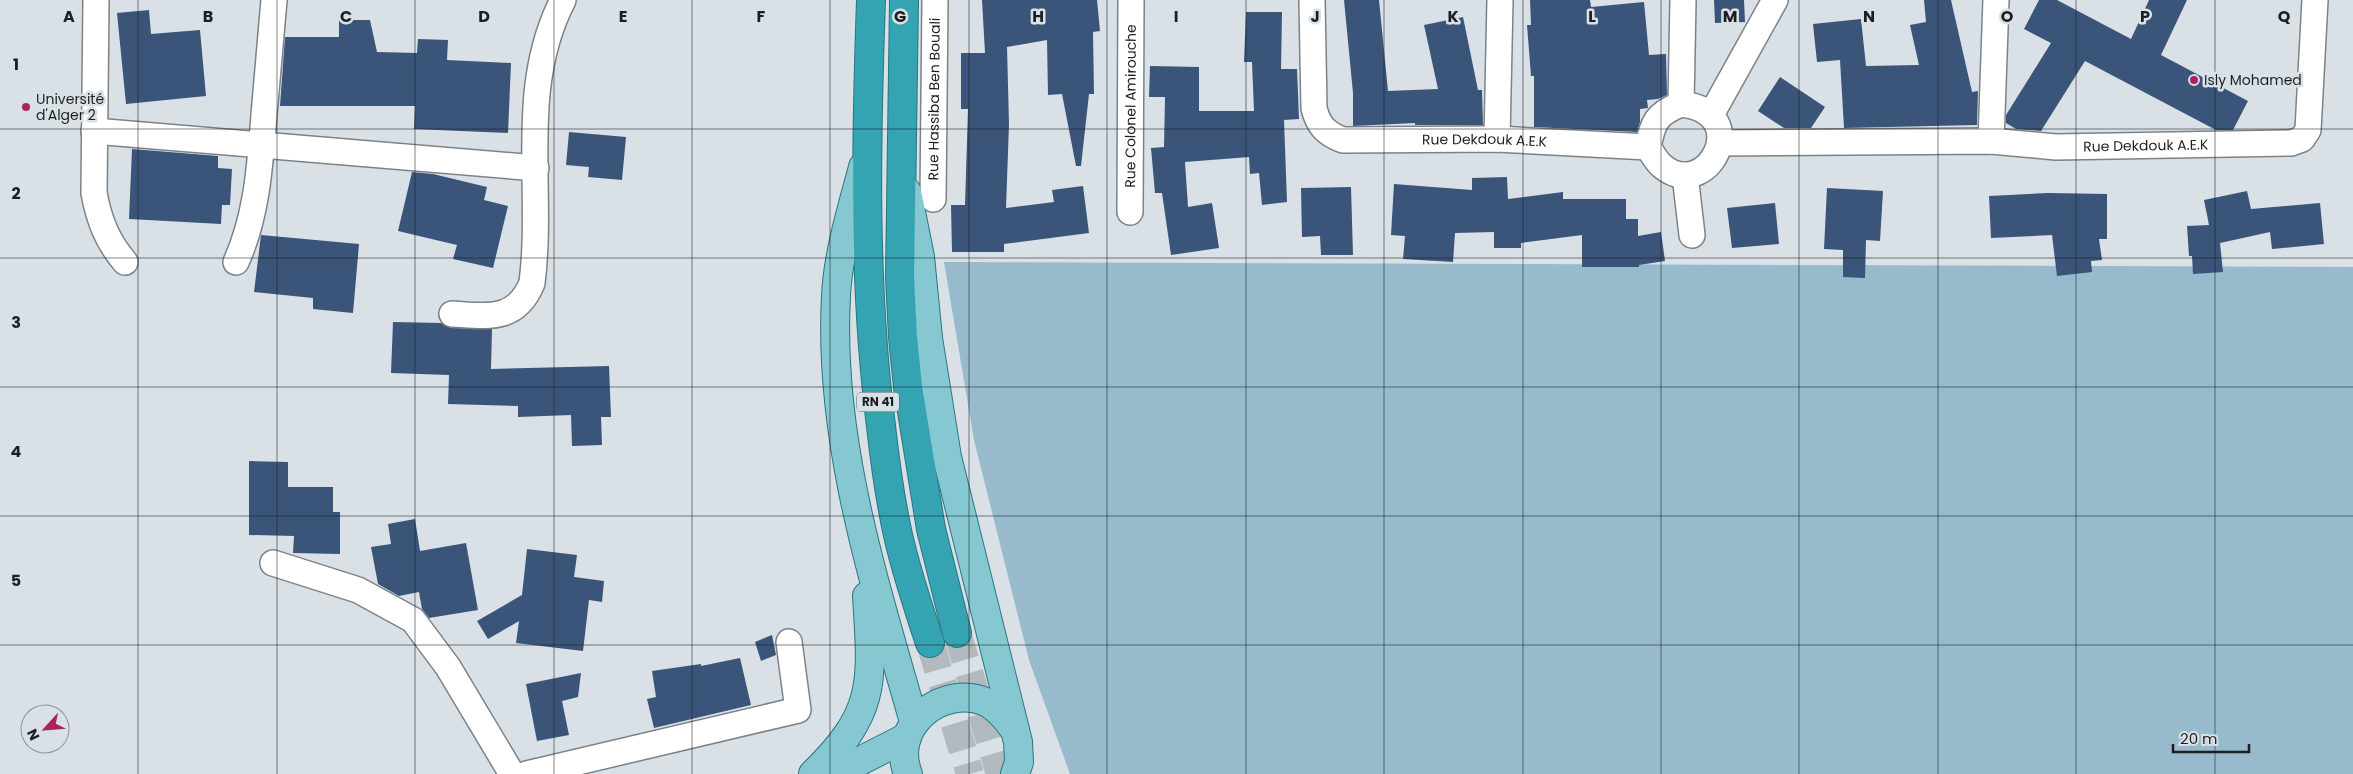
<svg xmlns="http://www.w3.org/2000/svg" width="2353" height="774" viewBox="0 0 2353 774" font-family="Poppins,sans-serif">
  <rect width="100%" height="100%" fill="#d9e1e6"/>
  <polygon fill="#97bacd" points="944,262 2353,267 2353,774 1070,774 1029,660 974,440"/>
  <g fill="#3b5479">
    <polygon points="982,0 1097,0 1100,31 1093,32 1094,94 1089,94 1081,166 1076,166 1062,94 1048,95 1047,40 1007,47 1009,124 1006,208 1054,202 1052,190 1083,186 1089,233 1004,244 1004,252 952,252 951,205 965,205 968,109 961,109 961,53 985,53"/>
    <polygon points="1344,0 1379,0 1388,91 1438,89 1424,25 1463,17 1478,90 1482,90 1483,125 1415,125 1415,123 1353,126 1353,93"/>
    <polygon points="1530,0 1590,0 1591,7 1644,2 1649,55 1666,54 1667,95 1658,99 1647,100 1648,108 1640,109 1640,122 1637,132 1534,127 1534,76 1531,76 1527,25 1531,25"/>
    <polygon points="1714,0 1744,0 1745,22 1715,23"/>
    <polygon points="1924,0 1951,0 1972,92 1978,91 1977,125 1844,128 1840,60 1817,62 1813,24 1861,19 1866,66 1919,65 1910,25 1926,22"/>
    <polygon points="2039,0 2057,0 2131,39 2149,0 2187,0 2161,55 2248,101 2233,130 2216,130 2085,61 2041,131 2016,129 2006,123 2006,115 2051,43 2024,29"/>
    <polygon points="149,10 151,34 200,30 206,96 126,104 117,13"/>
    <polygon points="1246,12 1282,12 1281,69 1297,69 1299,119 1284,120 1287,202 1262,205 1259,173 1250,174 1249,157 1185,162 1188,207 1212,203 1219,248 1171,255 1162,193 1155,193 1151,148 1164,147 1165,97 1149,97 1150,66 1199,67 1199,111 1254,111 1252,62 1244,62"/>
    <polygon points="339,20 370,20 377,52 417,53 418,39 448,40 447,60 511,63 508,133 414,129 415,106 280,106 285,37 339,37"/>
    <polygon points="1780,77 1825,107 1811,128 1784,128 1758,111"/>
    <polygon points="569,132 626,137 622,180 588,177 589,167 566,165"/>
    <polygon points="132,149 218,156 218,168 232,169 230,205 222,205 221,224 129,219"/>
    <polygon points="412,172 433,174 487,187 484,200 508,206 493,268 453,259 457,245 398,231"/>
    <polygon points="1507,177 1508,199 1563,192 1563,199 1626,199 1626,219 1638,219 1638,236 1661,232 1665,261 1639,265 1639,267 1582,267 1582,235 1521,243 1521,248 1494,248 1494,232 1455,233 1453,262 1403,259 1405,236 1391,235 1394,184 1472,190 1472,178"/>
    <polygon points="1351,187 1353,255 1321,255 1320,236 1302,237 1301,188"/>
    <polygon points="1827,188 1883,191 1880,241 1866,240 1865,278 1843,277 1843,250 1824,249"/>
    <polygon points="2247,191 2251,209 2320,203 2324,244 2272,249 2270,232 2220,243 2223,272 2193,274 2192,256 2189,256 2187,226 2209,225 2204,200"/>
    <polygon points="2048,193 2107,194 2107,239 2099,239 2102,260 2091,261 2092,272 2057,276 2052,235 1991,238 1989,196"/>
    <polygon points="1775,203 1779,244 1732,248 1727,208"/>
    <polygon points="261,235 359,244 353,313 313,309 313,298 254,292"/>
    <polygon points="393,322 442,323 451,328 492,329 491,369 609,366 611,417 601,417 602,445 572,446 571,415 518,417 518,406 448,404 449,375 391,373"/>
    <polygon points="249,461 288,462 288,487 333,487 333,512 340,512 340,554 293,553 294,536 249,535"/>
    <polygon points="415,519 420,551 466,543 478,610 429,618 422,609 419,592 399,596 378,584 371,547 391,544 388,524"/>
    <polygon points="527,549 577,555 574,577 604,581 602,602 589,600 583,651 516,643 519,621 488,639 477,621 522,595"/>
    <polygon points="772,635 776,655 761,661 755,642"/>
    <polygon points="740,658 751,705 654,728 647,699 656,697 652,671 701,664 701,666"/>
    <polygon points="581,673 578,697 562,701 569,735 537,741 526,684"/>
  </g>
  <g fill="none" stroke-linecap="round" stroke-linejoin="round">
    <g stroke="#b3babf" stroke-width="28" stroke-dasharray="28 14" stroke-linecap="butt">
      <polyline points="957,633 1000,774"/>
      <polyline points="930,643 970,774"/>
    </g>
    <defs>
      <g id="street">
        <path d="M96,0L94,193C99,220 107,241 125,262"/>
        <path id="s1" d="M1312,0L1314,108C1318,125 1326,134 1343,140L1497,139L1648,147"/>
        <path d="M1681,104C1756,112 1707,204 1662,166C1656,161 1652,153 1648,147C1653,122 1656,114 1681,104Z"/>
        <polyline points="1681,104 1683,0"/>
        <polyline points="1711,115 1775,0"/>
        <polyline points="94,131 536,168"/>
        <polyline points="1497,139 1500,0"/>
        <polyline points="1991,141 1996,0"/>
        <path id="s2" d="M1720,143L1991,141L2056,147L2291,143L2302,139L2308,130L2315,0"/>
        <polyline points="1685,175 1692,235"/>
        <path id="s3" d="M933,199L935,0"/>
        <path id="s4" d="M1130,212L1131,0"/>
        <path d="M236,262C257,216 260,165 264,115C267,77 271,38 274,0"/>
        <path d="M452,314C488,316 516,322 532,283C544,188 517,89 563,0"/>
        <polyline points="273,563 358,590 413,620 448,667 512,774"/>
        <polyline points="527,774 798,710 789,642"/>
      </g>
      <g id="primary">
        <path d="M863,167C852,209 838,253 836,296C828,442 875,584 914,722"/>
        <polyline points="907,192 920,257 928,338 947,457 1018,742 1019,762 1015,774"/>
        <path d="M813,774C878,711 872,681 867,596"/>
        <polyline points="826,774 858,762 907,737"/>
        <path d="M908,774C889,726 943,682 988,703C998,709 1006,718 1013,728"/>
      </g>
      <g id="highway">
        <path d="M871,0C866,143 863,284 881,426C885,462 890,499 898,535C906,571 918,607 930,643"/>
        <polyline points="904,0 900,277 903,337 908,387 931,529 957,633"/>
      </g>
    </defs>
    <use href="#street" stroke="#7c8388" stroke-width="28"/>
    <use href="#primary" stroke="#2c757f" stroke-width="30"/>
    <use href="#highway" stroke="#2c757f" stroke-width="30"/>
    <use href="#street" stroke="#fff" stroke-width="25"/>
    <use href="#primary" stroke="#85c8d1" stroke-width="28"/>
    <use href="#highway" stroke="#34a4b2" stroke-width="28"/>
  </g>
  <path fill="none" stroke="#1c1f21" stroke-width="1" stroke-opacity="0.55" d="M138,0V774M277,0V774M415,0V774M554,0V774M692,0V774M830,0V774M969,0V774M1107,0V774M1246,0V774M1384,0V774M1523,0V774M1661,0V774M1799,0V774M1938,0V774M2076,0V774M2215,0V774M0,129H2353M0,258H2353M0,387H2353M0,516H2353M0,645H2353"/>
  <g fill="#ad215f" stroke="#d9e1e6" stroke-width="2">
    <circle cx="2194" cy="80" r="5"/>
    <circle cx="26" cy="107" r="5"/>
  </g>
  <g text-anchor="middle" stroke-width="5" stroke-linejoin="round" paint-order="stroke">
    <rect fill="#d9e1e6" stroke="#55595c" stroke-width="1" x="857" y="392.5" width="42" height="19" rx="4"/>
    <g font-size="12" font-weight="bold" fill="#1c1f21">
      <text x="878" y="406">RN 41</text>
    </g>
    <g font-size="14" fill="#1c1f21" stroke="#d9e1e6" text-anchor="start">
      <text x="2204" y="85">Isly Mohamed</text>
      <text x="36" y="104">Université<tspan x="36" dy="16">d'Alger 2</tspan></text>
    </g>
    <g font-size="14" fill="#1c1f21" stroke="#d9e1e6">
      <text dy="5" stroke="none"><textPath href="#s3" startOffset="100">Rue Hassiba Ben Bouali</textPath></text>
      <text dy="5" stroke="none"><textPath href="#s4" startOffset="106">Rue Colonel Amirouche</textPath></text>
      <text dy="5" stroke="none"><textPath href="#s1" startOffset="295">Rue Dekdouk A.E.K</textPath></text>
      <text dy="5" stroke="none"><textPath href="#s2" startOffset="426">Rue Dekdouk A.E.K</textPath></text>
    </g>
  </g>
  <g font-size="16" text-anchor="middle" font-weight="bold" fill="#1c1f21" stroke="#d9e1e6" stroke-width="5" stroke-linejoin="round" paint-order="stroke">
    <text x="69" y="22">A</text>
    <text x="208" y="22">B</text>
    <text x="346" y="22">C</text>
    <text x="484" y="22">D</text>
    <text x="623" y="22">E</text>
    <text x="761" y="22">F</text>
    <text x="900" y="22">G</text>
    <text x="1038" y="22">H</text>
    <text x="1176" y="22">I</text>
    <text x="1315" y="22">J</text>
    <text x="1453" y="22">K</text>
    <text x="1592" y="22">L</text>
    <text x="1730" y="22">M</text>
    <text x="1869" y="22">N</text>
    <text x="2007" y="22">O</text>
    <text x="2145" y="22">P</text>
    <text x="2284" y="22">Q</text>
    <text x="16" y="70">1</text>
    <text x="16" y="199">2</text>
    <text x="16" y="328">3</text>
    <text x="16" y="457">4</text>
    <text x="16" y="586">5</text>
  </g>
  <g transform="translate(45 729) rotate(244)"><circle r="24" fill="#d9e1e6" stroke="#8d9397"/>
  <path d="M0-4L9 19L0 12L-9 19Z" fill="#ad215f"/>
  <text y="-8" font-size="14" font-weight="bold" text-anchor="middle" fill="#1c1f21">N</text>
  </g>
  <path d="M2173 744v8h76v-8" fill="none" stroke="#1c1f21" stroke-width="2.5"/>
  <text x="2180" y="744" font-size="15" fill="#1c1f21" stroke="#d9e1e6" stroke-width="4" paint-order="stroke">20 m</text>
</svg>
